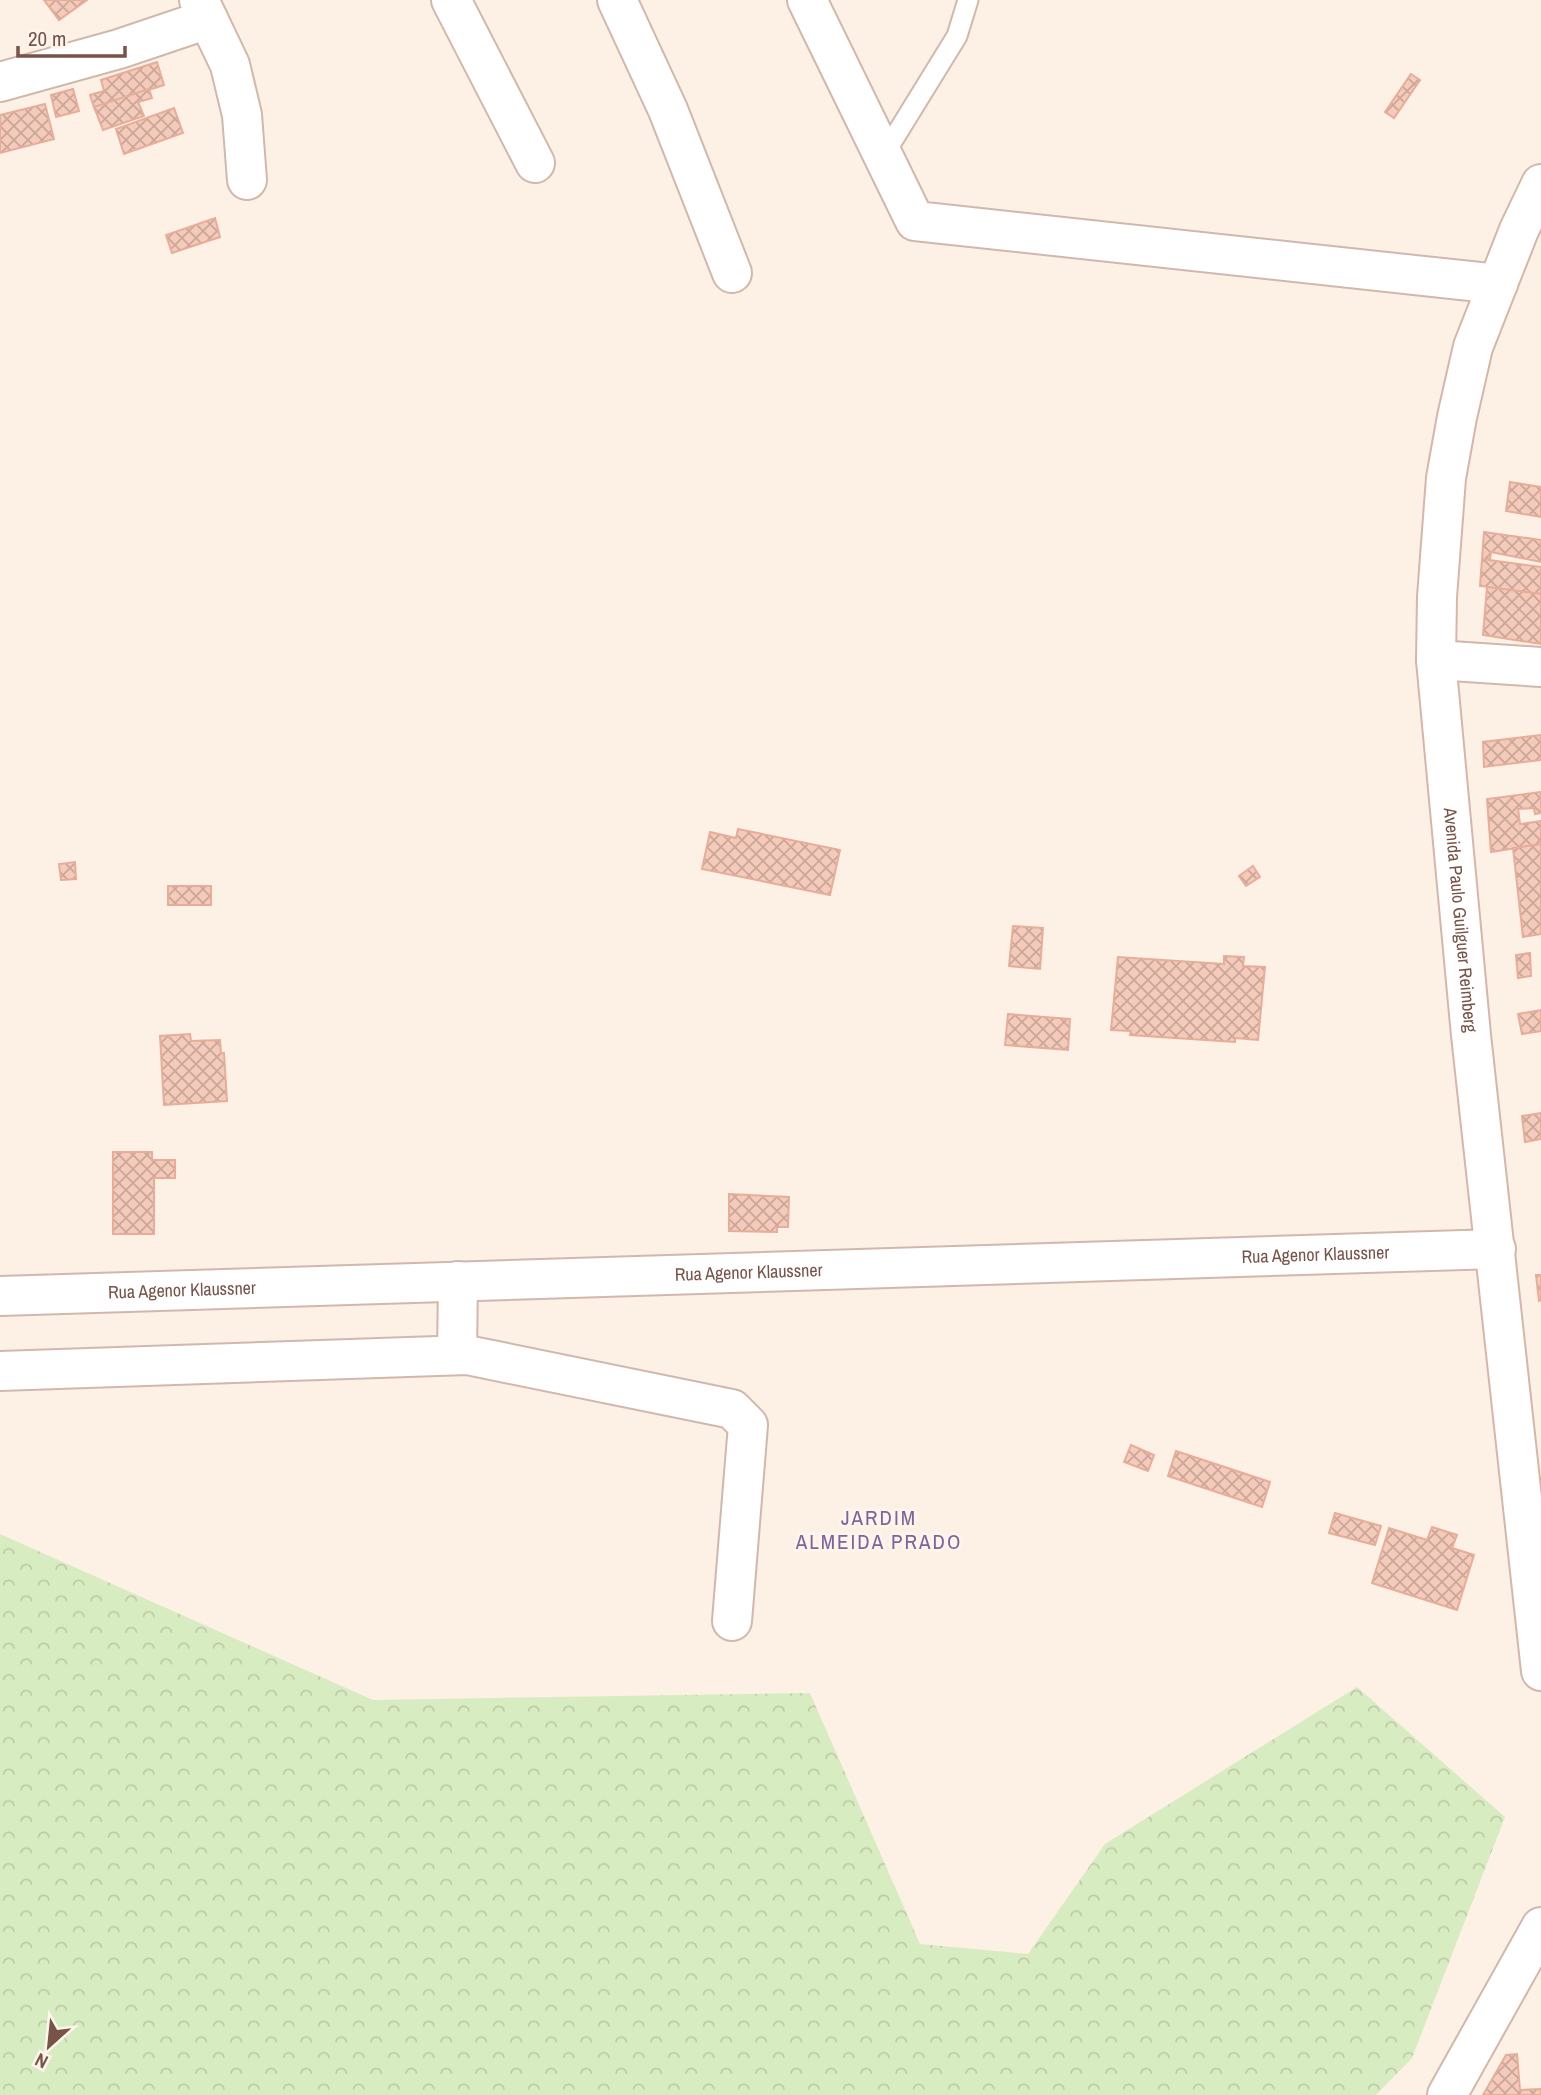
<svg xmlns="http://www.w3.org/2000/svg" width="1541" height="2095" viewBox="0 0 1541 2095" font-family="'Archivo Narrow',sans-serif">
  <defs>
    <pattern id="forest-crowns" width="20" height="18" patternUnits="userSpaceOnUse" patternTransform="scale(1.75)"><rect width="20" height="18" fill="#d8ecc1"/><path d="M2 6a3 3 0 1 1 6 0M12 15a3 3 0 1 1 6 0" fill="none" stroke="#bdcca7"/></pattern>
    <pattern id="building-cross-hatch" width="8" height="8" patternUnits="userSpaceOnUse" patternTransform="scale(1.75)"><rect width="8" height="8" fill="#f4caba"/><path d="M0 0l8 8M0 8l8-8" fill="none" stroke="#caa799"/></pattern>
  </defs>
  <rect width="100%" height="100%" fill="#fdf0e4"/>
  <polygon fill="url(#forest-crowns)" points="0,1534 373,1700 810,1693 920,1944 1028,1954 1105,1844 1357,1687 1505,1817 1412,2058 1376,2095 0,2095"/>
  <g fill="url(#building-cross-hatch)" stroke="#e8ad99" stroke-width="2">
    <polygon points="44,0 87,0 59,20"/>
    <polygon points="157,62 164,85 94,107 90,95 104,91 101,80"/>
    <polygon points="1411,74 1420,80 1394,118 1385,112"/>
    <polygon points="73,89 79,111 56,117 51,95"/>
    <polygon points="149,89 152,98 138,102 144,116 103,130 94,107"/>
    <polygon points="45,104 54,139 0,153 0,115"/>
    <polygon points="174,108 183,133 124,154 116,129"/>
    <polygon points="215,218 220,237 172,253 166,235"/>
    <polygon points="1510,482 1541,487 1541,517 1506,511"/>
    <polygon points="1484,532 1541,540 1541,562 1491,552 1490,559 1482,559"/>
    <polygon points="1482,559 1541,567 1541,594 1480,586"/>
    <polygon points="1487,587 1541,594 1541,644 1483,635"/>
    <polygon points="1541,735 1541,760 1484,767 1483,742"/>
    <polygon points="1541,792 1541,813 1535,814 1534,808 1518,809 1520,824 1541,821 1541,844 1491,852 1487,799"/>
    <polygon points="738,829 840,850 830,895 702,869 710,832 736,838"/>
    <polygon points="1541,844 1541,934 1523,937 1513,848"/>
    <polygon points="75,862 76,879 61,880 59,864"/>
    <polygon points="1253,866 1260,877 1246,886 1239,876"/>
    <rect x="168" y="886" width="43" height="19"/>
    <polygon points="1013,926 1043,928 1040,969 1009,966"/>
    <polygon points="1530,953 1531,976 1518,978 1516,955"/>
    <polygon points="1224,956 1244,957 1243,966 1265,967 1258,1040 1235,1038 1235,1042 1130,1035 1131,1031 1111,1030 1118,957 1224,964"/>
    <polygon points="1541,1010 1541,1031 1522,1034 1518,1014"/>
    <polygon points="1008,1014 1070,1019 1068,1050 1005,1045"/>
    <polygon points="190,1034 191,1041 220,1040 221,1053 224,1053 227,1101 164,1105 160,1036"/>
    <polygon points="1541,1113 1541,1139 1525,1142 1522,1116"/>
    <polygon points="113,1152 152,1152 152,1160 175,1160 175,1178 154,1178 154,1234 113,1234"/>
    <polygon points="729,1194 789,1197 788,1227 777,1227 777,1232 729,1231"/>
    <polygon points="1536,1275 1541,1275 1541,1300 1539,1301"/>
    <polygon points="1131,1445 1154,1455 1148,1471 1124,1462"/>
    <polygon points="1176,1451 1270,1482 1262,1507 1168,1476"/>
    <polygon points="1335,1513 1381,1526 1375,1545 1329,1533"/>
    <polygon points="1432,1527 1457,1535 1452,1548 1474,1555 1457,1610 1372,1583 1389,1528 1427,1540"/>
    <polygon points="1517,2054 1520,2090 1541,2089 1541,2095 1483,2095 1506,2055"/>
  </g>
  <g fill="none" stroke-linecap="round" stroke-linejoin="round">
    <defs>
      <polyline id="service" points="883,156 957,36 968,0"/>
      <g id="minor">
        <polyline points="199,0 230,65 242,115 247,180"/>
        <polyline points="451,0 535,163"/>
        <polyline points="617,0 668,110 732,273"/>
        <polyline points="807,0 915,221 1498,284"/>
        <polyline points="0,82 119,49 208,19"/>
        <polyline points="1436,660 1541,667"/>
        <path id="s1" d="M0,1296L1496,1249"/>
        <polyline points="457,1355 458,1281"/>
        <polyline points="0,1371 467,1355 732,1409 748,1425 732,1621"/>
      </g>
      <polyline id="tertiary" points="1447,2095 1541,1927"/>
      <g id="secondary">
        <path id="s2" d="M1541,184L1519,230L1473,347L1457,417L1446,478L1437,597L1436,660L1471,1035L1541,1671"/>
      </g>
    </defs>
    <use href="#service" stroke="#d1b8ac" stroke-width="23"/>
    <use href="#minor" stroke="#d1b8ac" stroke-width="42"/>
    <use href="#tertiary" stroke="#d1b8ac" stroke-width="42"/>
    <use href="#secondary" stroke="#d5b7a9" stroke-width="42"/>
    <use href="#service" stroke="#fff" stroke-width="19"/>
    <use href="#minor" stroke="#fff" stroke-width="38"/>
    <use href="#tertiary" stroke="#fff" stroke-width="38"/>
    <use href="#secondary" stroke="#fff" stroke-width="38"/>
  </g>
  <g text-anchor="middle" stroke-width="6" stroke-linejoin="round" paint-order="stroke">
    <g font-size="18" fill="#775348" stroke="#fff5eb">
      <text dy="6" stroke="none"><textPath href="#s2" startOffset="754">Avenida Paulo Guilguer Reimberg</textPath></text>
      <text dy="6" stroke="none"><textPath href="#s1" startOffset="1316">Rua Agenor Klaussner</textPath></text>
      <text dy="6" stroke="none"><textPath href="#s1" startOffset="749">Rua Agenor Klaussner</textPath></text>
      <text dy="6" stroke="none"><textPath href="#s1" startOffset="182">Rua Agenor Klaussner</textPath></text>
    </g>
    <g font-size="21" letter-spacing="2" fill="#81639b" stroke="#fff5eb">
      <text x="879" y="1525">JARDIM<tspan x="879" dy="24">ALMEIDA PRADO</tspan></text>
    </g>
  </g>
  <g transform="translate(49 2046) rotate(207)" stroke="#fff5eb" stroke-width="5" paint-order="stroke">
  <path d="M0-5L12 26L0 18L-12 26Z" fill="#775348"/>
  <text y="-10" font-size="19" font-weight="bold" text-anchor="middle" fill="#775348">N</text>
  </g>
  <path d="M18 46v10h107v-10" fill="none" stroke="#775348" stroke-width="3.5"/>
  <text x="28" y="46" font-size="21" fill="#775348" stroke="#fff5eb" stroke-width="5" paint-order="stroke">20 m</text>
</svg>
